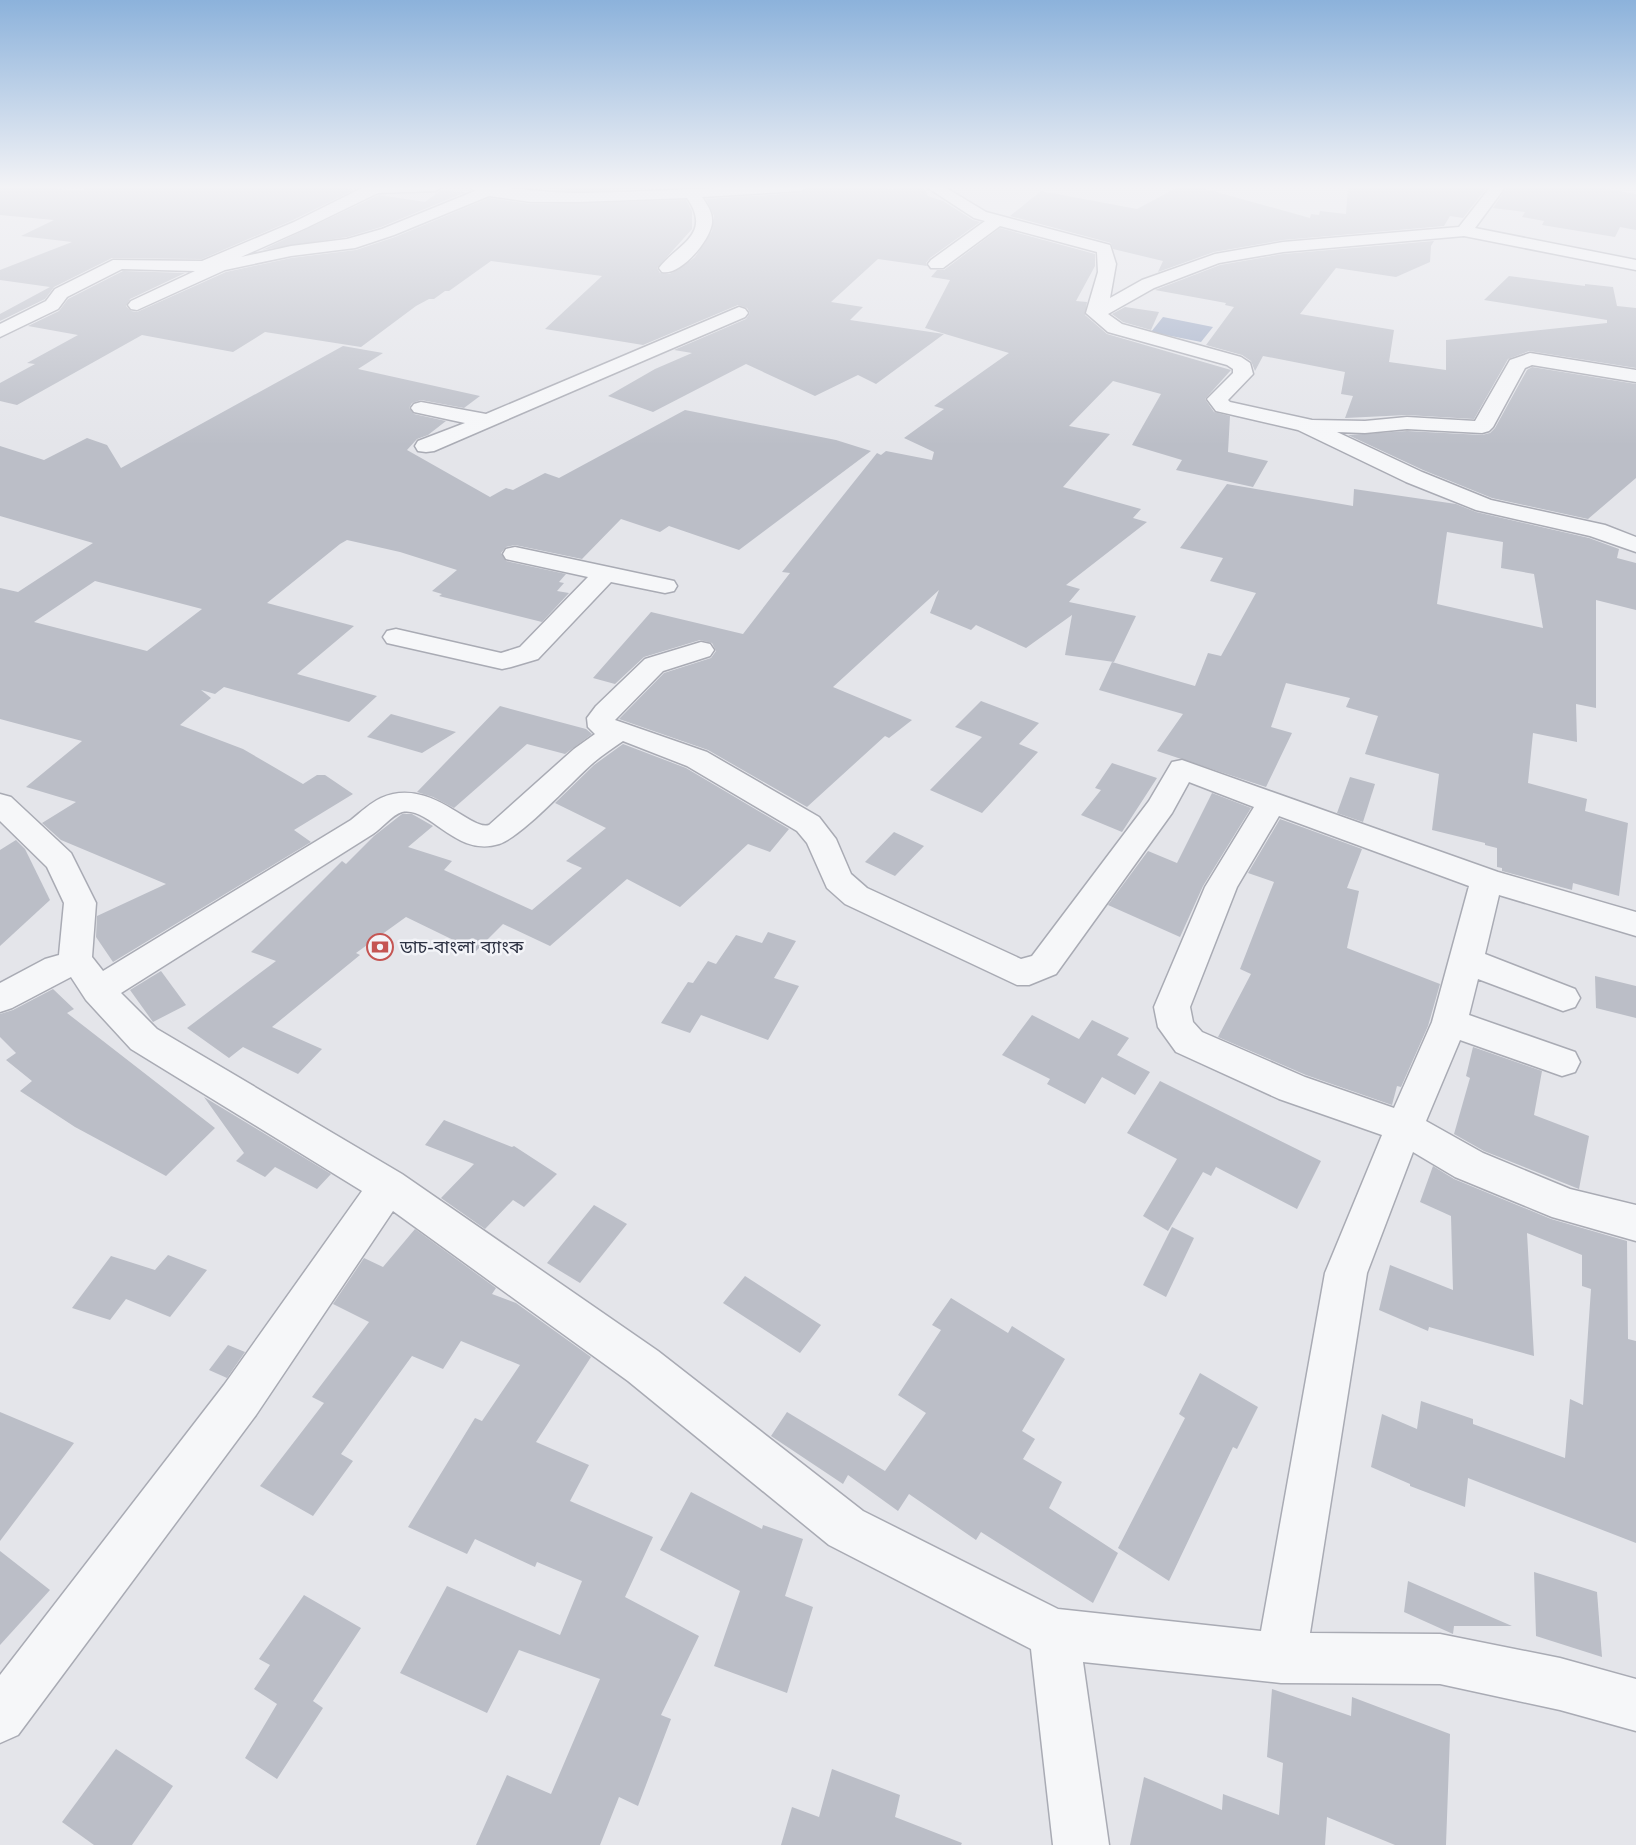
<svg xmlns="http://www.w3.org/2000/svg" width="1636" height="1845" viewBox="0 0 1636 1845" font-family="'DejaVu Sans','Noto Sans Bengali',sans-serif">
  <rect width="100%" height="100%" fill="#e4e5ea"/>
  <polygon fill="#a2aec7" points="1163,317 1213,327 1201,342 1151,332"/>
  <g fill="#bbbec7" fill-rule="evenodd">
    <polygon points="0,186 33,186 80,191 90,186 335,186 354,190 293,220 202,259 112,258 54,287 45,299 0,321 0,314 50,287 0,280 0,270 72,242 21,236 54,220 0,215"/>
    <polygon points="515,186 707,186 579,191"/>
    <polygon points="884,186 885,189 923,187 928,196 943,201 973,220 980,222 930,258 926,263 927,266 878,259 831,302 863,307 850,320 944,334 876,384 858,375 815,396 746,364 653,412 608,396 655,369 692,353 674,350 746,319 750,313 747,308 738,305 643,345 545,329 602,276 491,261 449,291 445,291 434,299 429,299 416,306 361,347 265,332 233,352 142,335 17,405 0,401 0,383 35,364 27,363 78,335 28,326 59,311 68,299 123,271 185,273 130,299 126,306 131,311 137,312 226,272 291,258 356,250 395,237 489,198 531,204 686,200 692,211 692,229 657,268 660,273 669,274 678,270 695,257 712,231 714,216 706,199 801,193 809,188"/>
    <polygon points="1180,186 1195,186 1310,218 1311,214 1319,215 1320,211 1346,214 1348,186 1488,186 1463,218 1450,216 1444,226 1283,240 1214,252 1158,272 1163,261 1113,249 1111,243 1010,216 1041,191 1137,209"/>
    <polygon points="1508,186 1589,186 1636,194 1636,230 1620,227 1615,237 1542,225 1544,221 1522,217 1525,212 1493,208"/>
    <polygon points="440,191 466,192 381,227 347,237 262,250 379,195 425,202"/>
    <polygon points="1000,228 1095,254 1095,266 1076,301 1087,302 1085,315 1107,334 1231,370 1205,399 1214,412 1230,416 1228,452 1268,461 1253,487 1176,470 1182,460 1132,445 1161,394 1113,381 1069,426 1110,434 1063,487 1141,509 1133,518 1147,522 1066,585 1080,589 1069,602 1136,616 1114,662 1065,655 1072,615 1026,648 976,625 971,630 930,613 939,590 833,687 912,720 889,738 885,736 807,807 708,750 619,719 664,673 711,658 716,651 712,643 700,640 644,657 615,684 593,678 651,612 743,634 790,573 782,572 877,453 881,455 886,451 932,460 934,452 904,438 944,409 934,406 1009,353 925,328 950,280 931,277 937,270 944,270"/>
    <polygon points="1434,241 1431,246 1430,262 1396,277 1336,268 1300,314 1394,330 1389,362 1446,370 1446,340 1607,323 1607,320 1484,300 1509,276 1585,286 1585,284 1613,287 1617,306 1636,308 1636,368 1529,351 1508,359 1474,419 1407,415 1345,418 1353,396 1341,394 1345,372 1263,356 1255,371 1251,361 1242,355 1206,345 1234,307 1225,305 1226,303 1155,290 1220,265 1283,254"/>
    <polygon points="1125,307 1159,312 1151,330 1123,322 1112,314"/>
    <path d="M343,346L383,353L358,369L480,396L464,408L421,400L412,403L409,408L414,414L446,421L428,435L417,439L407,450L490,497L506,488L513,490L545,473L559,478L685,410L836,440L871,451L739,550L669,526L660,532L621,519L582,559L515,545L506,547L501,553L506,561L566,574L559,582L564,583L557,591L569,593L542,622L439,596L442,594L432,591L457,570L400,552L347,540L340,544L267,603L354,626L297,674L377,696L349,722L224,687L215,694L201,690L211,698L180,725L243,749L303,784L317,775H325L353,794L294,830L311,842L113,962L96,937L97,916L166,884L61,840L42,823L76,802L26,787L82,741L0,719V588L18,592L93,543L0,516V446L44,460L87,438L107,445L121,468ZM95,581L202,609L147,651L34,622Z"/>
    <polygon points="1532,367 1636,384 1636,478 1588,519 1492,498 1423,470 1348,435 1407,431 1482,435 1490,433 1495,428 1527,370"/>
    <path d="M1227,484L1353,506L1354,489L1456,504L1476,512L1589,538L1619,549L1617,558L1636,563V610L1596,600V708L1576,704L1577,742L1533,733L1528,783L1587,799L1585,811L1628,823L1619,896L1573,883L1572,890L1502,871V868L1497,867V848L1485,845V843L1432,830L1439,774L1365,754L1378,716L1346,707L1350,698L1286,683L1271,727L1292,733L1266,787L1157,751L1183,714L1099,690L1112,662L1195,686L1208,653L1221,656L1256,593L1210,581L1223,558L1180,548ZM1447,532L1503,542L1501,568L1534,574L1543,628L1437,604Z"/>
    <polygon points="981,701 1039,723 1019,744 1038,752 982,813 930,790 982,737 955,727"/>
    <polygon points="500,706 586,729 592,734 565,754 527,744 454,808 433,797 417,792"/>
    <polygon points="391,714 456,732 422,753 367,737"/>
    <polygon points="623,744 686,768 789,829 770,852 748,844 680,907 627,879 550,946 503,924 476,951 406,917 356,953 360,955 272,1027 322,1049 298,1074 243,1047 229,1058 187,1028 276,961 251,952 342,861 346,864 374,836 402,814 412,814 433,826 408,847 452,861 444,870 532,910 582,868 566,861 606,828 555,803 594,765"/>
    <polygon points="1112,763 1157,778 1122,832 1081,815 1101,790 1095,788"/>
    <polygon points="1350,777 1375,784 1363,822 1337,813"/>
    <polygon points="1212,793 1251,808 1203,886 1180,937 1108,905 1148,851 1177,863"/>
    <polygon points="1280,819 1362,849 1347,888 1359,891 1347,948 1440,984 1428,1026 1401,1087 1397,1086 1392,1105 1306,1075 1218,1037 1251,974 1240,969 1274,882 1248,873"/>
    <polygon points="894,832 924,846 895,876 865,862"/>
    <polygon points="16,840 25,849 50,900 0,946 0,850"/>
    <polygon points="768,932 796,941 774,978 799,986 768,1040 701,1015 690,1033 661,1023 688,982 693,983 708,961 716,964 736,935 762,943"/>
    <polygon points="161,971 186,1005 153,1022 130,990"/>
    <polygon points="1595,976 1636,986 1636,1018 1596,1008"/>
    <polygon points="53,989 74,1009 67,1013 215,1128 166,1176 75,1127 20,1091 32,1081 6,1060 16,1053 0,1037 0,1014 13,1010"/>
    <polygon points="1032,1015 1079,1039 1092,1020 1129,1038 1117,1055 1150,1072 1135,1095 1102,1077 1085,1104 1047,1084 1050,1079 1002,1055"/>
    <polygon points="1473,1047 1542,1071 1534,1115 1589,1136 1579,1189 1484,1151 1454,1134 1470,1078 1466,1076"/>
    <polygon points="1160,1081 1321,1161 1297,1209 1216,1167 1211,1176 1203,1172 1168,1231 1143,1216 1177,1159 1127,1133"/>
    <polygon points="204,1097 331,1174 317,1189 275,1167 265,1177 236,1161 244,1153"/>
    <polygon points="444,1120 512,1147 514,1146 557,1174 524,1207 513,1200 485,1229 441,1198 474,1164 425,1145"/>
    <polygon points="1433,1166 1454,1179 1551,1219 1627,1241 1628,1339 1636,1341 1636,1543 1468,1478 1465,1507 1410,1486 1410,1484 1371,1467 1382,1414 1417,1429 1421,1401 1473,1419 1473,1424 1565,1458 1570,1399 1583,1405 1591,1289 1582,1286 1582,1255 1527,1233 1534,1356 1429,1327 1428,1331 1379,1310 1390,1265 1453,1290 1451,1216 1420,1202"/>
    <polygon points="594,1205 627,1224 580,1283 547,1263"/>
    <polygon points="1172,1227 1194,1238 1166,1297 1143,1285"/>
    <polygon points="415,1229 496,1288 492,1294 516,1303 591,1357 536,1442 589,1465 570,1501 653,1537 625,1597 699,1636 661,1715 671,1719 638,1806 619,1797 600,1845 476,1845 507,1775 551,1794 600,1679 519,1650 487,1713 400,1673 447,1586 560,1635 582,1581 537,1562 535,1567 475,1539 467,1554 408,1527 475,1418 482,1421 520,1365 461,1341 443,1369 412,1356 341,1454 353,1461 313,1516 260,1486 324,1403 312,1397 369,1322 333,1304 364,1258 383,1267"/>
    <polygon points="168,1255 207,1270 170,1317 126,1299 110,1320 72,1308 111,1256 155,1270"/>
    <polygon points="745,1276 821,1325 800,1353 723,1303"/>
    <polygon points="951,1298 1008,1333 1012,1326 1065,1359 1022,1431 1035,1439 1023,1459 1062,1482 1049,1508 1118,1553 1093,1603 981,1532 976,1540 909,1494 898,1511 848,1475 843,1484 771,1436 787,1412 885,1471 926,1413 898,1395 941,1330 932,1325"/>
    <polygon points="228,1345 245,1352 227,1378 209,1370"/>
    <polygon points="1200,1373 1258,1407 1237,1449 1233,1447 1169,1581 1118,1548 1185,1418 1179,1414"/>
    <polygon points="0,1412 74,1443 0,1541"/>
    <polygon points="691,1492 762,1529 763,1525 803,1539 785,1596 813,1607 787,1693 714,1666 740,1591 660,1550"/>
    <polygon points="0,1551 50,1590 0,1645"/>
    <polygon points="1534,1572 1597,1592 1602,1657 1536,1636"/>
    <polygon points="1408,1581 1512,1626 1454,1626 1453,1634 1404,1612"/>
    <polygon points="304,1595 361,1628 313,1701 323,1708 277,1779 245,1758 277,1704 254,1689 270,1665 259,1659"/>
    <polygon points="1272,1689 1351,1716 1352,1697 1450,1734 1446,1845 1395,1845 1327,1817 1325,1845 1130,1845 1144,1777 1222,1810 1223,1794 1279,1815 1283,1763 1267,1757"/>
    <polygon points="116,1749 173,1786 132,1845 94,1845 62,1822"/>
    <polygon points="832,1769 900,1795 895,1817 962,1843 961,1845 781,1845 792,1807 819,1817"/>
  </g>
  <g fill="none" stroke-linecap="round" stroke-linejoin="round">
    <defs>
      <g id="minor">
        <path d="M366,186H443L436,191L378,193L306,228L241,257L291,246L347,239L382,229L475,191L470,186C506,186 542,193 579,193C656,192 732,186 808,186L801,191L702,197C708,206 713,213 712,223C710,241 680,276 662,272L659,268C677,244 713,235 687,198L578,202H531L489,196L394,235L355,248L291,256L225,270L137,310L131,309L128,305L131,301L195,271L122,269L67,297L58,309L0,337V324L46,301L55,289L113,260L202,261L294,222Z"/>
        <polygon points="925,186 943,186 986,212 1110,245 1116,264 1110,298 1142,280 1215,254 1283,242 1459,227 1491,186 1506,186 1475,228 1636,260 1636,270 1464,236 1283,252 1219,263 1154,288 1108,314 1122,324 1241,357 1250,363 1253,374 1228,400 1230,402 1312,420 1365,421 1407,417 1475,421 1510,360 1530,353 1636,370 1636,382 1532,365 1525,368 1493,427 1489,431 1482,433 1407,429 1365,433 1337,432 1422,472 1491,500 1605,525 1636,537 1636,552 1590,536 1476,510 1406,482 1298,430 1216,411 1207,399 1233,373 1233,369 1227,365 1108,332 1086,313 1098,272 1097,252 1000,226 943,268 931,268 928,264 931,260 985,221 974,218"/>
        <polygon points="739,307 745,309 748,313 745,317 434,451 426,452 418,451 415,446 418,441 465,423 414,412 411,408 414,404 421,402 486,414"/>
        <polygon points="515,547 665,579 674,581 677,586 674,591 665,593 611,582 538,659 511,667 502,669 387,643 383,637 387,631 396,629 501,653 520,647 588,577 506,559 503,554 506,549"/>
        <path d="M701,642L710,644L714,650L710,656L663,671L615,720L707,752L819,817L836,839L851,874L867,888L1021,959L1032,956L1149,801L1172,762L1182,760L1498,872L1636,912V936L1499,895L1485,954L1575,989L1580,998L1575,1007L1563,1011L1478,979L1469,1015L1575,1052L1580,1062L1575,1072L1562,1076L1460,1040L1426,1121L1483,1153L1570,1189L1636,1205V1241L1552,1217L1455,1177L1413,1152L1367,1273L1310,1633L1440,1634L1560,1658L1636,1679V1731L1560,1710L1440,1684L1281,1683L1083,1662L1109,1845H1053L1031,1649L829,1545L628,1381L393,1211L256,1415L18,1735L0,1743V1675L224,1385L362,1191L131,1049L86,1000L71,977L12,1008L0,1012V983L45,959L59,955L64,903L47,867L0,821V794L11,797L71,853L96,903L92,957L103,971L351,820C361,812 370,803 381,798C430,776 471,832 489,825L574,749L595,734L588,727L587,718L596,706L645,659ZM623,741L687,766L797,831L807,843L827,888L845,904L1017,985H1029L1056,974L1172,813L1189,782L1254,807L1205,887L1154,1007L1158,1027L1176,1052L1279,1099L1382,1135L1325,1273L1261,1631L1058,1609L863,1511L658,1351L402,1174L157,1029L121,993L373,834C382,828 392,815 402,812C430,806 456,858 499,844C523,836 571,782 593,763C602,755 613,748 623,741ZM1279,816L1469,886L1432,1022L1394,1108L1305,1077L1202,1032L1193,1022L1190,1007L1237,887Z"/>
      </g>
    </defs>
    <use href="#minor" stroke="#a9abb4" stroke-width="3"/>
    <use href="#minor" fill="#f6f7f9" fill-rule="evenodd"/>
  </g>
  <linearGradient id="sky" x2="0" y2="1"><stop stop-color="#8cb2db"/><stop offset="0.42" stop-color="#f3f3f6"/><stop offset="1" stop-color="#f3f3f6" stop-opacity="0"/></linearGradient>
  <rect width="1636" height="445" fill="url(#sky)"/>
  <defs>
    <symbol id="bank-ring" viewBox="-11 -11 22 22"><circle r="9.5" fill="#f3f4f8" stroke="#c55553" stroke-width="1.5"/><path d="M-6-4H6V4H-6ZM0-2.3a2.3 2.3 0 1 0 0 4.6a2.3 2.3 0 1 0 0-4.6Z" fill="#c55553"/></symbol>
  </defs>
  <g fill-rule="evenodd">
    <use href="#bank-ring" x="365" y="932" width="30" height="30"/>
  </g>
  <g text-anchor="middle" stroke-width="5" stroke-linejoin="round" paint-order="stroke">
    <g font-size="18" fill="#2c3142" stroke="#f3f4f8" text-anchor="start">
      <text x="400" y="953">ডাচ-বাংলা ব্যাংক</text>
    </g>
  </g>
</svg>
